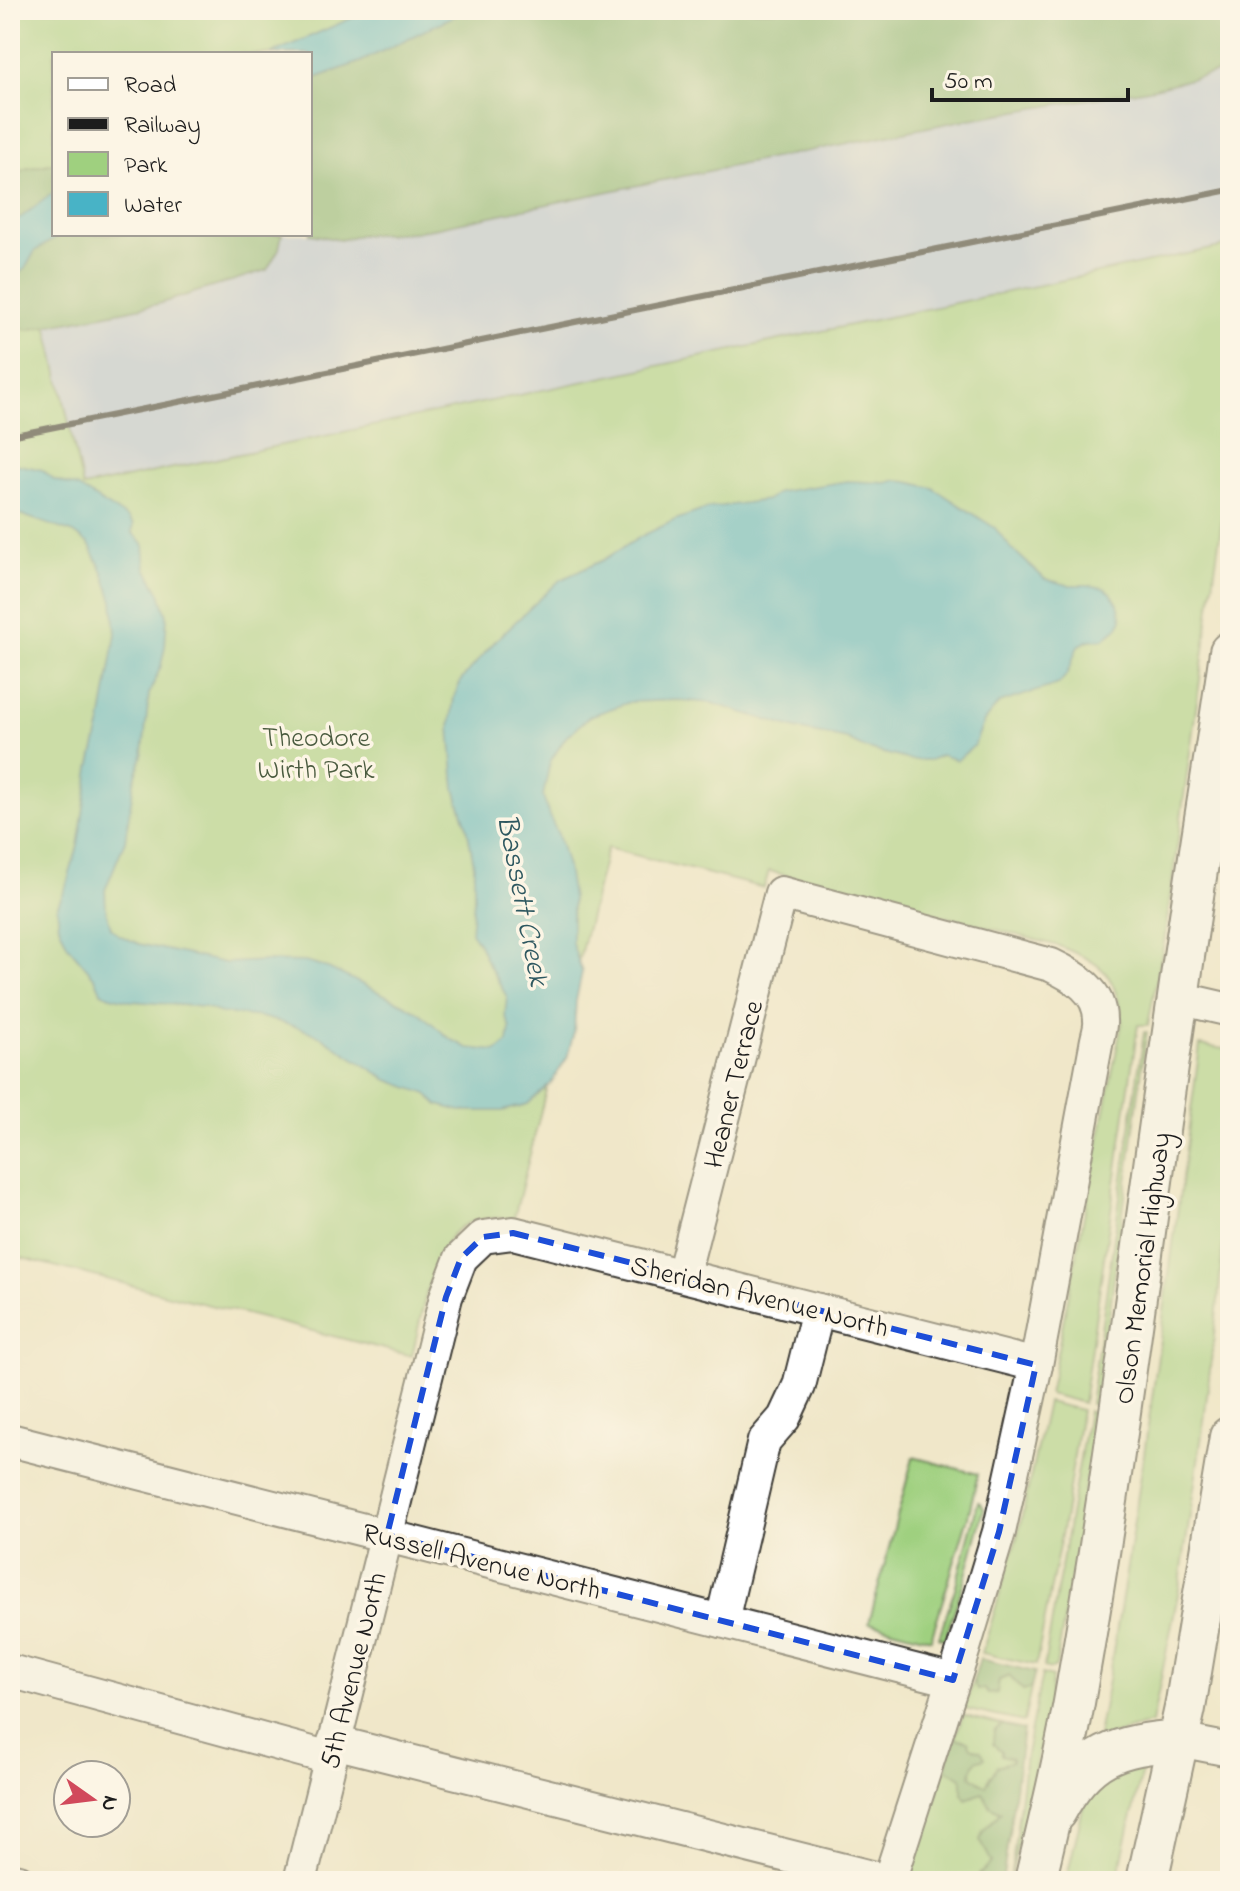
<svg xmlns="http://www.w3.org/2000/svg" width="1240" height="1891" viewBox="0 0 1240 1891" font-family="'Indie Flower',sans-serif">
  <rect width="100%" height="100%" fill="#fcf5e5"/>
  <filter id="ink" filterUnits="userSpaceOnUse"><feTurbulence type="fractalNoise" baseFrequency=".0125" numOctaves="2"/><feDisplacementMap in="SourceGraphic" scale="16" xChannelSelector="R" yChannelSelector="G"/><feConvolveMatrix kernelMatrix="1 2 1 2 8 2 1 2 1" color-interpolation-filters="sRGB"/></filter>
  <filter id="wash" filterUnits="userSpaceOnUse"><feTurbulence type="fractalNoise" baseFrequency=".006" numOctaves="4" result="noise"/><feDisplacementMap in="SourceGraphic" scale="32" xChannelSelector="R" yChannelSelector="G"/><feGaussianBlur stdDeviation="1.8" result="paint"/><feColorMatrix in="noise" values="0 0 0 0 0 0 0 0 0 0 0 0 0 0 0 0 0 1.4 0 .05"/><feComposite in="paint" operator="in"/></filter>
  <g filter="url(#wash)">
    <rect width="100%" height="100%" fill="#f0e7c9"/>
    <polygon fill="#b7c5de" points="1230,10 1230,245 82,487 33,259 136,234 310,234 310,191"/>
    <g fill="#9fd07f" stroke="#5e764e" stroke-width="2">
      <path d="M10,10H907L310,191V54H54V234H136L33,260L83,487L1230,245V461L1164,942L1148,1025H1138L1083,1403L1049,1394L1122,1023C1115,972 1105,965 1059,946L769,871L764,888L607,848L514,1218C497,1218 480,1217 464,1225C431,1242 421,1321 412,1356L10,1255Z"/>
      <polygon points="1144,1032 1147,1032 1097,1405 1090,1404"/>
      <path d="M1200,1045L1230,1050V1167L1218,1301L1204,1421L1179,1589L1152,1723L1099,1739L1098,1735C1141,1506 1168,1275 1200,1045Z"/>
      <polygon points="1047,1402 1081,1410 1065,1515 1036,1665 982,1653 1018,1534"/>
      <polygon points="1088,1411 1095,1415 1076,1553 1057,1660 1056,1667 1051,1669 1044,1667"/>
      <polygon points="913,1457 978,1474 968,1517 931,1639 869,1623"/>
      <polygon points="978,1502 981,1503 984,1509 966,1575 945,1639 939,1637 955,1589"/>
      <polygon points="1042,1674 1052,1677 1050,1703 1010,1881 1026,1754"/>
      <polygon points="1009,1676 1023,1690 1031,1688 1024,1722 964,1709 973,1681 977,1690"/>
      <polygon points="963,1715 1002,1725 994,1731 1012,1758 1012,1762 990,1776 986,1786 971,1776 972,1769 976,1761 968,1741 955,1738"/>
      <polygon points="1144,1762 1117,1881 1066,1881 1085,1799 1100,1776"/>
      <polygon points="945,1768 962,1778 962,1793 983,1793 1001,1812 983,1831 992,1862 979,1875 978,1881 909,1881"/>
    </g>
    <g fill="#7fb26e" stroke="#4e6745" stroke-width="2">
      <polygon points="466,10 1230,10 1230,69 1155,88 964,120 639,185 415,232 359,235 340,240 310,234 310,80 360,62"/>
      <polygon points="54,163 54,192 10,226 10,180 25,169"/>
      <polygon points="62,234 282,234 279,249 267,270 158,304 27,330 10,324 10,279 25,269 35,251"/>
      <polygon points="980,1659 1035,1672 1031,1688 1023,1690 1009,1676 999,1680 997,1693 988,1694 984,1689 977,1690 973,1681"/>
      <polygon points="1002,1725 1023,1730 1004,1870 1002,1881 978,1881 979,1875 992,1862 980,1840 983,1831 1001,1812 990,1806 983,1793 966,1799 962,1793 962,1778 945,1768 955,1738 968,1741 971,1747 981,1751 985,1758 976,1761 972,1769 971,1776 986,1786 997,1766 1012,1761 1012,1758 1001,1755 1001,1751 993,1744 994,1731"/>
    </g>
    <g fill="#48b3c6" stroke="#326871" stroke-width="2">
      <polygon points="370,10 466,10 360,62 310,80 310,54 270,54"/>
      <polygon points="54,192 54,234 62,234 35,251 25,269 10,279 10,226"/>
      <polygon points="15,464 43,470 54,480 77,487 128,518 134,525 132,532 144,545 146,568 160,593 167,616 165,646 161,666 149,694 143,753 134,782 125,841 105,890 106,910 111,928 119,935 139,944 225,963 264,961 305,962 328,968 404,1004 421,1014 450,1039 468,1048 497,1051 508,1042 510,1028 505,1015 507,997 486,960 479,944 471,932 474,898 474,865 467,827 455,789 450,727 454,697 461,680 497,639 560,580 603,560 642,536 675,520 709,508 767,500 778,492 848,481 886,483 897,480 913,483 933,488 995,528 1011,548 1045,579 1068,585 1088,585 1104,588 1111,593 1118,604 1122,619 1117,628 1104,639 1089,640 1078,646 1067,674 1059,684 999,703 984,721 974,746 957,760 941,755 930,760 910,760 864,748 847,739 796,729 712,703 677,700 630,702 590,716 566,737 550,762 543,796 549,816 558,834 567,867 572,899 572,943 582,972 576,1001 574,1032 567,1058 551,1083 528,1104 503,1111 461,1111 438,1105 427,1094 388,1080 318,1035 300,1028 261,1017 221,1013 204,1007 131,1001 110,996 101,992 95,978 68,946 59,926 57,907 65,890 78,846 90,768 101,723 116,634 113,601 103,572 89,544 74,533 10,511 10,465"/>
    </g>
  </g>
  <g filter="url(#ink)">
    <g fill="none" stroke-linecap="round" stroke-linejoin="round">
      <defs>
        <g id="minor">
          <polyline points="1178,998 1230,1010"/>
          <path d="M683,1275L781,893L1051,965C1074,976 1100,990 1100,1020C1101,1028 1097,1037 1096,1045L1036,1365L999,1532L963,1651L889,1881"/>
          <polyline points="10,1440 953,1680"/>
          <polyline points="722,1621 764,1441 784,1418 799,1386 818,1310"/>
          <polyline points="10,1671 330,1758"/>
          <polyline points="1179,1740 1230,1750"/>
          <polyline points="334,1742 887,1881"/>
          <polyline points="10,1879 19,1881"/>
          <polyline points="300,1881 446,1297 461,1258 483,1237 513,1233 1036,1365"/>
        </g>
        <g id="major">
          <path d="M1056,1811C1086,1754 1117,1745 1179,1740"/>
          <path d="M1035,1881C1051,1814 1067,1747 1078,1679C1118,1453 1144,1225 1178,998C1194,883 1214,767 1230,652"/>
          <polyline points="1147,1881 1185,1708 1230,1437"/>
        </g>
      </defs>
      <use href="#minor" stroke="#3c3a36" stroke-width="36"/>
      <use href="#major" stroke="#3c3a36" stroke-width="44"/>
      <use href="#minor" stroke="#fff" stroke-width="32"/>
      <use href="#major" stroke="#fff" stroke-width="40"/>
      <polyline stroke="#1c1c1c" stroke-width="6" points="10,436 1230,190"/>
    </g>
  </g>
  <path d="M0 0H1240V1891H0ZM513,1233L1036,1365L999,1532L953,1680L387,1535L446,1297L461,1258L483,1237Z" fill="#f0e7c9" fill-opacity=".55" fill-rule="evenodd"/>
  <path fill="none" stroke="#1d4ed8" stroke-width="6" stroke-dasharray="16 10" stroke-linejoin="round" d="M513,1233L1036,1365L999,1532L953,1680L387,1535L446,1297L461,1258L483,1237Z"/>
  <g text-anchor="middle" stroke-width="7" stroke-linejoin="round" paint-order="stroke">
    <g font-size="28" fill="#4a5b3f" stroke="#fcf5e5">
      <text x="316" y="746">Theodore<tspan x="316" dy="32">Wirth Park</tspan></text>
    </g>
    <g font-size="28" fill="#1c1c1c" stroke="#fcf5e5">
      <text transform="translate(732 1084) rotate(-76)" y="10">Heaner Terrace</text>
      <text transform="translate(1141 1268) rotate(-82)" y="10">Olson Memorial Highway</text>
      <text transform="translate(760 1295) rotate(14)" y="10">Sheridan Avenue North</text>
      <text transform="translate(482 1560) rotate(14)" y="10">Russell Avenue North</text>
      <text transform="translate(352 1670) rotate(-76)" y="10">5th Avenue North</text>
    </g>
    <g font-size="30" font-style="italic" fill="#2e5860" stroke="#fcf5e5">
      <text transform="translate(524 900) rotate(79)" y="10">Bassett Creek</text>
    </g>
  </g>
  <rect width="1240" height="1891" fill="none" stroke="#fcf5e5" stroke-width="40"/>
  <rect x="52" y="52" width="260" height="184" fill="#fcf5e5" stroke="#a29e95" stroke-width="2"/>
  <rect x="68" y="78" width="40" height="12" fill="#ffffff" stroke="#a29e95" stroke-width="2"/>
  <text x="124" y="92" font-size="24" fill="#1c1c1c">Road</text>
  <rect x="68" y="118" width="40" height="12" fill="#1c1c1c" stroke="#a29e95" stroke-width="2"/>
  <text x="124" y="132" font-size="24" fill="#1c1c1c">Railway</text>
  <rect x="68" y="152" width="40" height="24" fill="#9fd07f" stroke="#a29e95" stroke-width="2"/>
  <text x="124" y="172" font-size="24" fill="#1c1c1c">Park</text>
  <rect x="68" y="192" width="40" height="24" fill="#48b3c6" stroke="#a29e95" stroke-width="2"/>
  <text x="124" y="212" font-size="24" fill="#1c1c1c">Water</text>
  <g transform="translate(92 1799) rotate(104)"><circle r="38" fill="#fcf5e5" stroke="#a29e95" stroke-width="2"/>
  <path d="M0-6L14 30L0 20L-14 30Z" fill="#d1495b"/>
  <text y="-12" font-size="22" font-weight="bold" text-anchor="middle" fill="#1c1c1c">N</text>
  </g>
  <path d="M932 88v12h196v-12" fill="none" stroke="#1c1c1c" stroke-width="4"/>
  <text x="944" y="88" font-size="24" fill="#1c1c1c" stroke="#fcf5e5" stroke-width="6" paint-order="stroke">50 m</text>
</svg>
